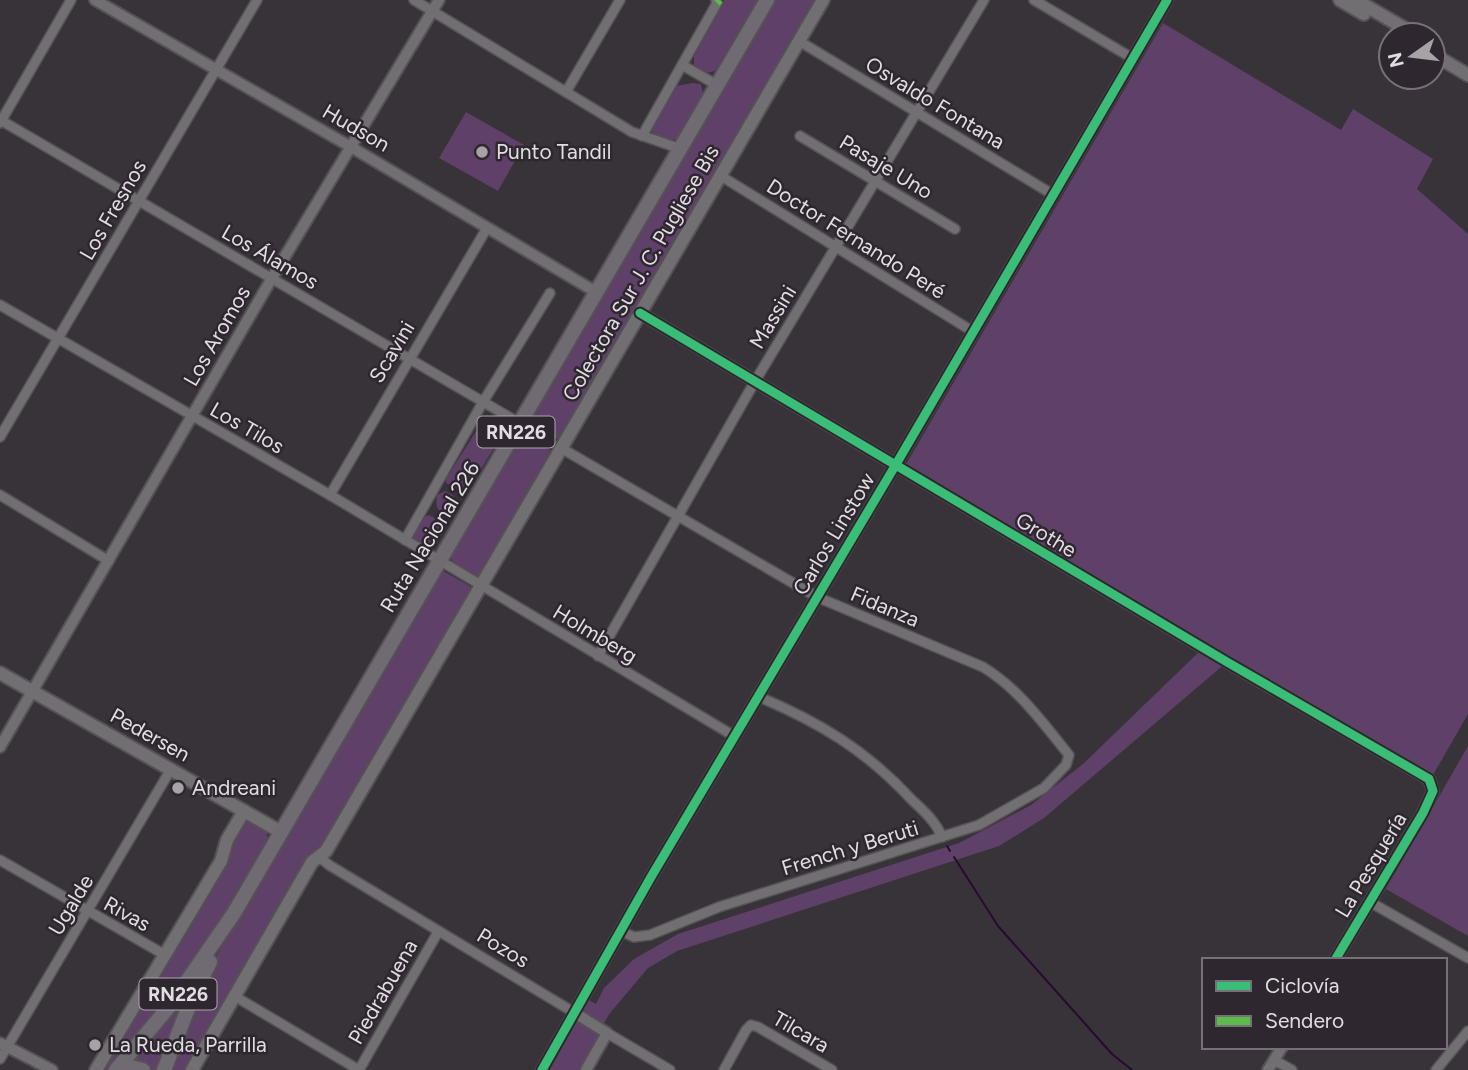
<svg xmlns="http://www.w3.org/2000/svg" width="1468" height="1070" viewBox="0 0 1468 1070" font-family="Figtree,sans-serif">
  <rect width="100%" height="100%" fill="#373338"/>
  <g fill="#5f4068">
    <polygon points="724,0 758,0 715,71 703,74 694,65 694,56"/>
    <polygon points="774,0 818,0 561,437 556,439 528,423"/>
    <polygon points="1163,23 1341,130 1353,109 1433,159 1417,189 1468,234 1468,714 1433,775 905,466"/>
    <polygon points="693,83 701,84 703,94 676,139 667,141 649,130 675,86"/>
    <polygon points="466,112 524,145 498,191 439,158"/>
    <polygon points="489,417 495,421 499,433 494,448 466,494 446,483 446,479 483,420"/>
    <polygon points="523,441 551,450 479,579 454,568 451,557 513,446"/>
    <path d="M445,491L453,495L457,502L454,516L448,517C437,510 435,508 437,495Z"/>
    <path d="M429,515C435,518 441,521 442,527C444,535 435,550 426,549C421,549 415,543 410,540L424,517Z"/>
    <polygon points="443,571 470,586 472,591 323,847 187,1070 167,1070 205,977 249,895 440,572"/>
    <polygon points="1203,648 1227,662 1044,818 999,846 677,951 648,968 610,1013 602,1026 579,1012 587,999 596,1004 604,988 634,959 678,934 959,843 1031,805 1083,764"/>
    <polygon points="1468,746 1468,936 1386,889"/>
    <path d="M244,821C257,819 271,830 267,844L209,943L130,1049L108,1070H99Z"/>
    <polygon points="209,955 160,1070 150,1070 146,1066 126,1062"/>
    <polygon points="577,1018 602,1034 580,1070 546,1070"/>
  </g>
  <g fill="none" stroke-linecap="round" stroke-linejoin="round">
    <g stroke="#280a31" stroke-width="2">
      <polyline points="947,846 950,851"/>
      <polyline points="954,857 998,926 1112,1054 1132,1070"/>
    </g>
    <defs>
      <g id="minor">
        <polyline points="414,0 632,132 681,149"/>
        <polyline points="1034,0 1132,58"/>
        <polyline points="799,41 1052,194"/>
        <polyline points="682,65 717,85"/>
        <polyline points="566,92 620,0"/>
        <polyline points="2,121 521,424"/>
        <polyline points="0,123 71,0"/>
        <polyline points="642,136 717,3 716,0"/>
        <polyline points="800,136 955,229"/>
        <polyline points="721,176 972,331"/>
        <polyline points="0,305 330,495 734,736"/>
        <polyline points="0,437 257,0"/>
        <path d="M561,448L817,597L983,667C1019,689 1043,723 1069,755L1066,765L1044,788L979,825L719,907L650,935L634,937L621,931"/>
        <polyline points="0,495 109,561"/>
        <polyline points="330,495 487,228"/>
        <polyline points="405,540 483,402 550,293"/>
        <polyline points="598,656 754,383 984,0"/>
        <path d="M757,696C819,722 866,750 912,800C924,811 936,822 942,837"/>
        <polyline points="321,855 322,859 329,865 575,1013"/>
        <polyline points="0,860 165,955"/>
        <polyline points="1370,902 1468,958"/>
        <polyline points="236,997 359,1070"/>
        <polyline points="607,1033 670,1070"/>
        <polyline points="0,1059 171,769"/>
        <polyline points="1274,1060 1292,1070"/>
        <polyline points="359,1070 438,932"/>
        <polyline points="724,1070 746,1030 751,1025 758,1027 832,1070"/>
        <polyline points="1436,1070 1468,1031"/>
      </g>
      <g id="tertiary">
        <polyline points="95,0 351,147 596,292"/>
        <polyline points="640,313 1227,662 1429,779 1433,791 1423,813 1335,960"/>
        <polyline points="0,747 272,278 439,0"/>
        <polyline points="575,1013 607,1033 586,1070"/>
        <polyline points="0,1043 52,1070"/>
        <polyline points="542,1070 651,877 895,466 1167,0"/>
        <polyline points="1268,1070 1282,1047"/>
      </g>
      <g id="secondary">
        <polyline points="1340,0 1364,14"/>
        <polyline points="1356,0 1416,35"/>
        <polyline points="1433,54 1468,75"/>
        <polyline points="0,673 281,832"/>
        <polyline points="96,1070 221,861 227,840 244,811"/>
        <polyline points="192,1070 312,862 326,851 823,0"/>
      </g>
      <g id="trunk">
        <polyline points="116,1070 172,1003 234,913 767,0"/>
        <polyline points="118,1070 127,1066 143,1070"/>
        <polyline points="164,1070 194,993 210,962"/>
      </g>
    </defs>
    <use href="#minor" stroke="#555256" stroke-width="12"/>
    <use href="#tertiary" stroke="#555256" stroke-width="14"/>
    <use href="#secondary" stroke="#555256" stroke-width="16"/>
    <use href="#trunk" stroke="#555256" stroke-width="18"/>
    <use href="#minor" stroke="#726f73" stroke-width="9"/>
    <use href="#tertiary" stroke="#726f73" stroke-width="10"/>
    <use href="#secondary" stroke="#726f73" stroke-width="12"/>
    <use href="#trunk" stroke="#706a72" stroke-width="14"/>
    <polyline stroke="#5cbc4b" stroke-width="7" stroke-dasharray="14 7" stroke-linecap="butt" points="717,3 720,0"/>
    <defs>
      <g id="cycleway">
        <polyline points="640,313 1227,662 1429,779 1433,791 1423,813 1335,960"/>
        <polyline points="542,1070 651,877 895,466 1167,0"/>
      </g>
    </defs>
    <use href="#cycleway" stroke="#2e272f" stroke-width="13"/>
    <use href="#cycleway" stroke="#3abd76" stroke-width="9"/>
  </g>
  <g fill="#a6a2a6" stroke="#2e272f" stroke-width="2.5">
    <circle cx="482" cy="152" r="7"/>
    <circle cx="178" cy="788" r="7"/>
    <circle cx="95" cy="1045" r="7"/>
  </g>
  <g text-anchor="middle" stroke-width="5" stroke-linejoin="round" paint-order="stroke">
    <g fill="#2e272f" stroke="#aba6ac" stroke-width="2">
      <rect x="477.5" y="416.5" width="77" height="31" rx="5"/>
      <rect x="139.5" y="978.5" width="77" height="31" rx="5"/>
    </g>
    <g font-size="19" font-weight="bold" fill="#e1dde2">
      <text x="516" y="439">RN226</text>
      <text x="178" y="1001">RN226</text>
    </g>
    <g font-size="21" fill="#e1dde2" stroke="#2e272f">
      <text transform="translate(935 103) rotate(31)" y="7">Osvaldo Fontana</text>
      <text transform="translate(356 128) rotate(30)" y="7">Hudson</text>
      <text transform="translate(886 167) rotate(31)" y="7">Pasaje Uno</text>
      <text transform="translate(113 210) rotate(-60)" y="7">Los Fresnos</text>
      <text transform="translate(856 239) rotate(32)" y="7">Doctor Fernando Peré</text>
      <text transform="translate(270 257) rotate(30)" y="7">Los Álamos</text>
      <text transform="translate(641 273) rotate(-60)" y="7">Colectora Sur J. C. Pugliese Bis</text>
      <text transform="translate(773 317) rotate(-59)" y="7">Massini</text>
      <text transform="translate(217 336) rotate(-60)" y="7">Los Aromos</text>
      <text transform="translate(392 352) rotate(-59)" y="7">Scavini</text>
      <text transform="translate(247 428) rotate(30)" y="7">Los Tilos</text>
      <text transform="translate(834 534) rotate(-59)" y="7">Carlos Linstow</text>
      <text transform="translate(1046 535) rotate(31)" y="7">Grothe</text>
      <text transform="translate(430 537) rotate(-59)" y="7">Ruta Nacional 226</text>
      <text transform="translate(885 607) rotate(23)" y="7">Fidanza</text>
      <text transform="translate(595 634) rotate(31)" y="7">Holmberg</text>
      <text transform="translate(150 735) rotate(29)" y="7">Pedersen</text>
      <text transform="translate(850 848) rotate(-17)" y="7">French y Beruti</text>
      <text transform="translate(1371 865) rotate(-59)" y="7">La Pesquería</text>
      <text transform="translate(71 905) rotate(-59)" y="7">Ugalde</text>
      <text transform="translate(127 914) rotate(29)" y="7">Rivas</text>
      <text transform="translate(503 948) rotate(31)" y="7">Pozos</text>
      <text transform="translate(383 992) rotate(-60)" y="7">Piedrabuena</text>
      <text transform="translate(801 1032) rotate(30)" y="7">Tilcara</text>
    </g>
    <g font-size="21" fill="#e1dde2" stroke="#2e272f" text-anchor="start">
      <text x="496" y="159">Punto Tandil</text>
      <text x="192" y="795">Andreani</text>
      <text x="109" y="1052">La Rueda, Parrilla</text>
    </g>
  </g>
  <rect x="1202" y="958" width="245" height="91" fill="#2e272f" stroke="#767077" stroke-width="2"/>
  <rect x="1216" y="981" width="35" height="10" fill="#3abd76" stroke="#767077" stroke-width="2"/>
  <text x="1265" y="993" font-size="21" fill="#e1dde2">Ciclovía</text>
  <rect x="1216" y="1016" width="35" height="10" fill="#5cbc4b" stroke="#767077" stroke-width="2"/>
  <text x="1265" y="1028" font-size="21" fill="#e1dde2">Sendero</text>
  <g transform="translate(1412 56) rotate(256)"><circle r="33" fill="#2e272f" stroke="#767077" stroke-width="2"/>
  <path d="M0-5L12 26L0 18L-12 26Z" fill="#a6a2a6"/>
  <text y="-10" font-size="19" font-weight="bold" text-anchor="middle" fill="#e1dde2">N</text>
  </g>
</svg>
